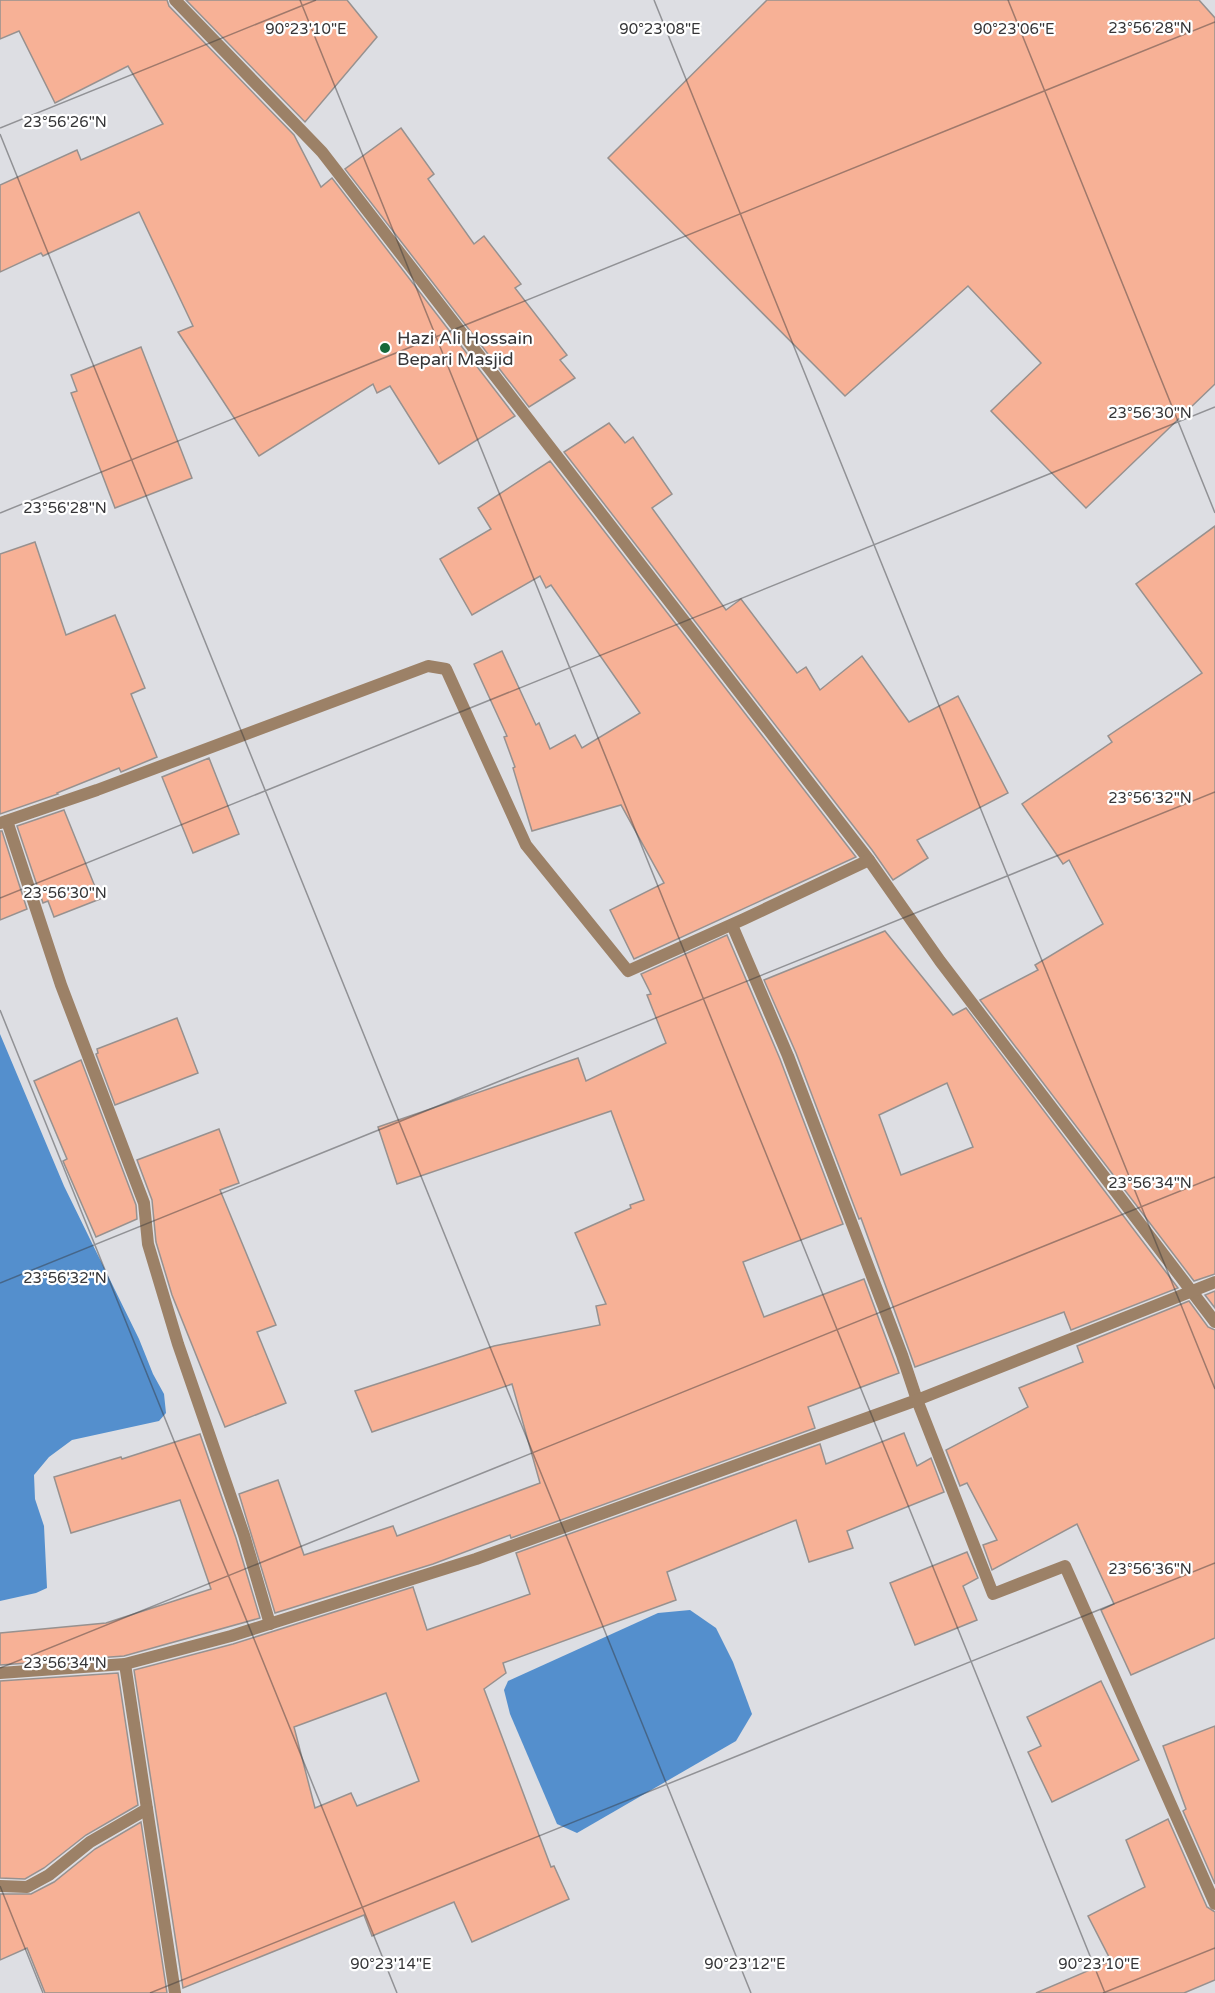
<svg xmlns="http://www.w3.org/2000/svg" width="1215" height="1993" viewBox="0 0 1215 1993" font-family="'Varela Round',sans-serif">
  <rect width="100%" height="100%" fill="#dddee3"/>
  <g fill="#548fcd">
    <polygon points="0,1034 64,1186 139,1339 153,1374 164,1394 166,1413 159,1421 72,1440 49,1457 34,1475 35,1499 44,1526 47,1588 36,1593 0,1601"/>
    <polygon points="690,1610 716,1628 733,1662 752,1714 736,1741 577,1833 557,1824 510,1714 504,1690 508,1681 658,1613"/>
  </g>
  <g fill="#f7b196" stroke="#97918f" stroke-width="1.5" fill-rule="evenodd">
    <polygon points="0,0 167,0 169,6 294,135 321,187 332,178 515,416 439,464 390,386 377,393 373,384 259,456 178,332 193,326 139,212 43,256 41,253 0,272 0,185 77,150 81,160 163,124 128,66 55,103 19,31 0,39"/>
    <polygon points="186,0 347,0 377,37 305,122"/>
    <polygon points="767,0 1199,0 1215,18 1215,384 1086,508 991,411 1041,363 968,286 845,396 608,158"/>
    <polygon points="401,128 434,174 428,179 474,244 484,236 521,284 515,288 567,355 560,360 575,378 529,407 345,169"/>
    <polygon points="141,347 192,478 115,508 71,393 77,391 71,375"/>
    <polygon points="609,423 625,443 633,437 672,494 652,508 726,610 741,599 797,673 806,667 820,690 862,656 909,722 958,696 1008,793 917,840 928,858 893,880 872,850 564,452"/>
    <polygon points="550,461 856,857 634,959 610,910 664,883 621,805 532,831 513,768 515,767 504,737 507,736 474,664 502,651 536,725 539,723 550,749 575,735 582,748 640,713 551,585 546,588 540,576 472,615 440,559 491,529 478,508"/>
    <polygon points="1215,526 1215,1274 1194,1281 980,1000 1038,970 1035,965 1103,924 1069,860 1063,864 1022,804 1112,742 1108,736 1202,673 1136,584"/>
    <polygon points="35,542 66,635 115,615 145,688 131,694 157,757 121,772 119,768 57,793 58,794 0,814 0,554"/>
    <polygon points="209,758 239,834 193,853 162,777"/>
    <polygon points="64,810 100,899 54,917 48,901 43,903 17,826"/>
    <polygon points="0,831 2,831 27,909 0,920"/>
    <path d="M885,931L953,1015L966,1008L1178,1288L1071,1330L1064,1312L915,1367L861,1218L859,1219L796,1053L764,980ZM947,1083L973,1147L901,1175L879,1115Z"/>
    <polygon points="727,935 780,1059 843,1224 743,1262 764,1317 864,1279 899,1373 808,1407 815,1428 511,1538 510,1535 433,1564 275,1613 239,1494 278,1480 304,1555 393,1526 397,1536 540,1483 512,1384 372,1432 355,1391 494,1346 600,1325 596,1306 606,1304 575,1233 631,1208 630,1205 644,1200 611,1111 397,1184 378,1127 578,1058 586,1081 666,1043 647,995 651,994 641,974"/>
    <polygon points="177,1018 198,1073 115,1105 96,1054 98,1053 97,1049"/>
    <polygon points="81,1060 136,1205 137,1219 96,1237 63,1161 67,1159 34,1081"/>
    <polygon points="219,1129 239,1183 220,1190 276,1325 257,1332 286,1403 225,1427 172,1295 156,1242 152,1200 137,1160"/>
    <polygon points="1215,1291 1215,1308 1205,1295"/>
    <polygon points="1189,1301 1208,1327 1215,1330 1215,1638 1131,1675 1101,1610 1114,1604 1077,1524 992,1570 983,1545 997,1540 967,1483 960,1486 946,1450 1028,1407 1019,1388 1083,1362 1077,1346"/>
    <path d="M904,1433L917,1466L931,1458L944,1492L847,1531L853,1548L809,1562L796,1520L667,1572L676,1600L503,1663L506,1673L484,1689L551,1867L554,1866L569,1899L472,1942L454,1902L372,1936L364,1915L183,1988L134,1670L233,1644L413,1587L427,1630L530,1594L516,1553L820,1444L826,1464ZM386,1693L419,1781L357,1806L351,1793L315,1808L294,1727Z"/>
    <polygon points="200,1434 236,1538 260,1618 124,1656 0,1665 0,1633 106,1623 211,1589 180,1500 71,1533 54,1477 121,1457 122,1459"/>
    <polygon points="967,1552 978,1578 963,1586 977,1620 915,1645 890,1583"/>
    <polygon points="118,1673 138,1805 86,1835 44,1868 25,1879 0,1878 0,1681"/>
    <polygon points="1101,1681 1139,1760 1052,1802 1028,1752 1041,1746 1027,1717"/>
    <polygon points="1215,1726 1215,1884 1183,1811 1186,1809 1163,1746"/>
    <polygon points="1168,1819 1207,1907 1215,1912 1215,1980 1184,1993 1036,1993 1111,1961 1088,1916 1145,1887 1126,1840"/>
    <polygon points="141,1822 167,1993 45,1993 27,1948 0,1960 0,1894 31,1894 54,1882 95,1849"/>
  </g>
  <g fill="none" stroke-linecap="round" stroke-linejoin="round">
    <g stroke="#9c8167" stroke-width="12">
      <polyline points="175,0 322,152 869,860 940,961 1215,1322"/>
      <polyline points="7,821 61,985 144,1203 148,1244 178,1344 244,1535 270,1624"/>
      <polyline points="0,823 97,790 428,666 446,669 526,845 628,971 744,919 869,860"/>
      <polyline points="732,925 788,1056 902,1355 917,1400 993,1594 1065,1566 1215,1904"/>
      <polyline points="125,1664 175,1993"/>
      <polyline points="0,1673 125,1664 231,1636 476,1559 917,1400 1215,1282"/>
      <polyline points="0,1886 27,1887 49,1875 90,1842 147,1809"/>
    </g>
  </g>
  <path fill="none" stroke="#353537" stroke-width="1.5" stroke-opacity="0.45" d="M300,0L1105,1993M654,0L1215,1389M1008,0L1215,513M0,128L316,0M0,134L751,1993M0,513L1215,22M0,898L1215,407M0,1010L397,1993M0,1283L1215,792M0,1668L1215,1177M0,1886L43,1993M150,1993L1215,1563M1103,1993L1215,1948"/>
  <circle fill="#166839" stroke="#fff" stroke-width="2" cx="385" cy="348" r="6"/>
  <g text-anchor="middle" stroke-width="4.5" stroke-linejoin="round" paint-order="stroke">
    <g font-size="18" fill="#353537" stroke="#fff" text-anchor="start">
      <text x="397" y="344">Hazi Ali Hossain<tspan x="397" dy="21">Bepari Masjid</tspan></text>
    </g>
  </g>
  <g font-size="15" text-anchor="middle" fill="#353537" stroke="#fff" stroke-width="4.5" stroke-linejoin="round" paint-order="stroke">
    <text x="1150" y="33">23°56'28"N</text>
    <text x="306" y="34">90°23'10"E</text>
    <text x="660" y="34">90°23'08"E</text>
    <text x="1014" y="34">90°23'06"E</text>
    <text x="65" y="127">23°56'26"N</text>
    <text x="1150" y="418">23°56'30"N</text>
    <text x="65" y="513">23°56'28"N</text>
    <text x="1150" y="803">23°56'32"N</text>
    <text x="65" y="898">23°56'30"N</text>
    <text x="1150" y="1188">23°56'34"N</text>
    <text x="65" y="1283">23°56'32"N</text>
    <text x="1150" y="1574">23°56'36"N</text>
    <text x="65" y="1668">23°56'34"N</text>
    <text x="391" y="1969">90°23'14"E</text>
    <text x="745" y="1969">90°23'12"E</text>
    <text x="1099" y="1969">90°23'10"E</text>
  </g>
</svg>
